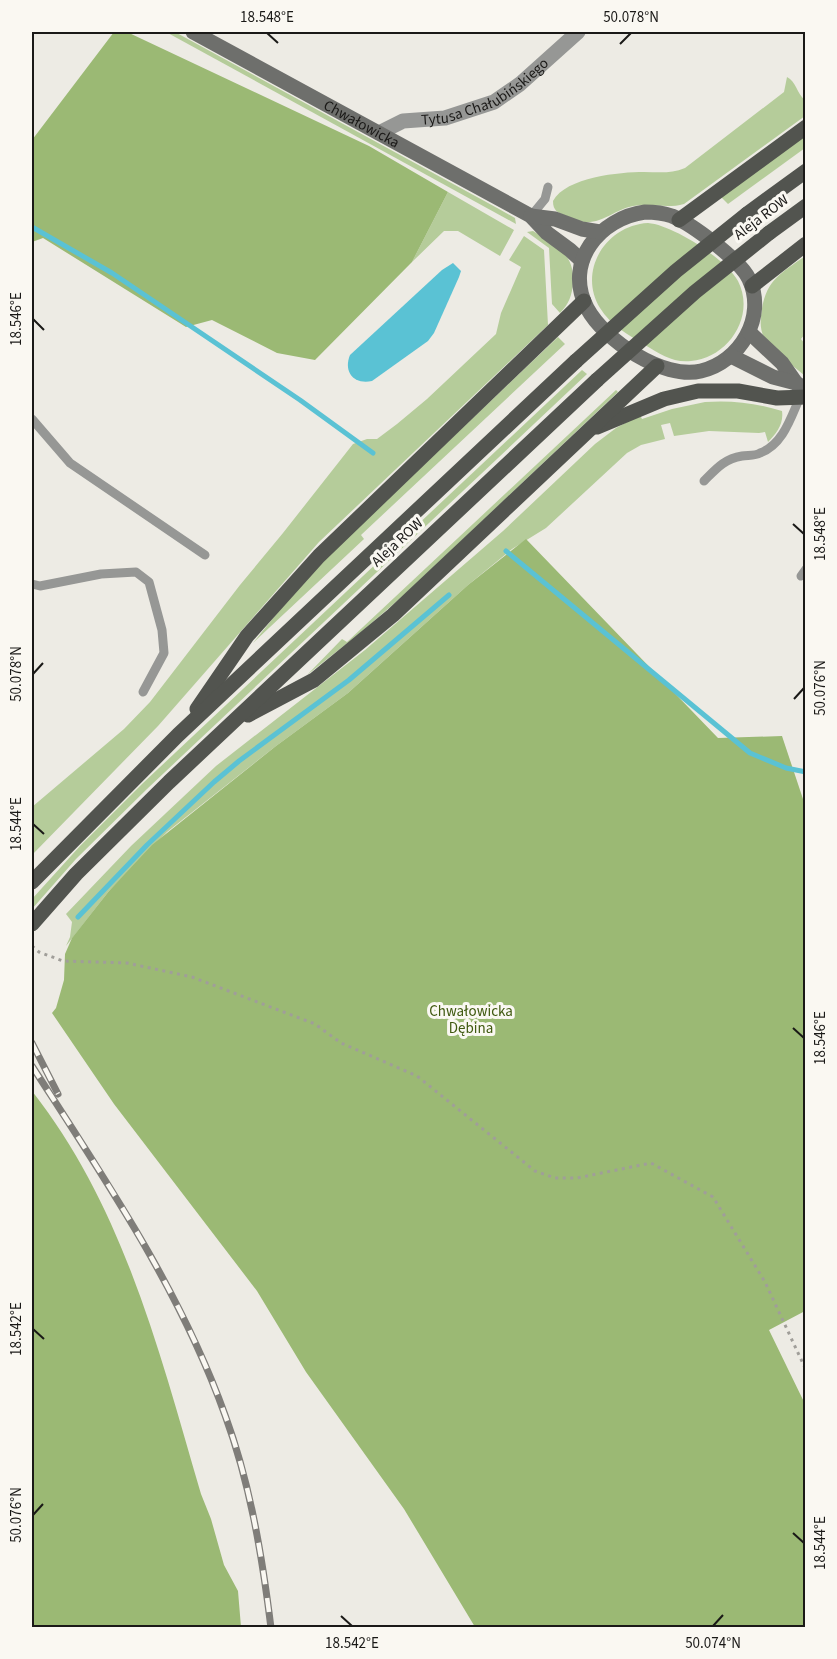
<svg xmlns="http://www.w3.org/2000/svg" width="837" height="1659" viewBox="0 0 837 1659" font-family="'Source Sans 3',sans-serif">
  <rect width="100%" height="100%" fill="#edebe4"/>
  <g fill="#b5cc9a">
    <polygon points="166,32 175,32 499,209 515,218 516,224"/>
    <path d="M787,77C796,81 797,94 805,100V116L684,204C667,209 650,203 633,206C616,209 602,224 584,222C579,221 572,218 567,216C558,213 553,211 553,201C566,177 620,172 644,172C658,172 671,174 685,168L784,92Z"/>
    <polygon points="805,136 805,148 728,204 721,197"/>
    <polygon points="448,192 514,230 500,256 458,231 444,231 412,262"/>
    <path d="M648,223C673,225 726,259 738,281C756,316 728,358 691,361C673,363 660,354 645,345C629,335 610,325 600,308C577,270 607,225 648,223Z"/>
    <path d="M533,231C555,245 575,253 573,283C572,295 569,304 560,313L552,304L549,248L527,232Z"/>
    <polygon points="524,236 544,250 548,325 319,542 158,726 32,855 32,807 124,729 150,702 240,585 283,533 353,444 367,439 377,439 397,424 427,399 496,334 501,313 521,267 509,260"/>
    <path d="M805,256V334L801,339L805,344V376C793,365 777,355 767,342C761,334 760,326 761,316C765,280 779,275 805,256Z"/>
    <polygon points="558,337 565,344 361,535 364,539 253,643 300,585 354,531"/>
    <polygon points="582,370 587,374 147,789 76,859 32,909 32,899 80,846 142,784"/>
    <polygon points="616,390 618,392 405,594 360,633 307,675 342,639 347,642"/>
    <path d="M705,402C731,400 757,403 782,411C784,424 776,434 768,442L765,432L759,433L709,431L674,436L670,423L661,425L665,439L641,445L627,453L546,528L512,549L468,585L348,693L276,746L167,832L109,891L66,946L70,937L72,922L66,914L131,846L216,766L365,650L503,531L595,444L616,428L640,415L642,419L672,409Z"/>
  </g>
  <g fill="#9bb974">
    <polygon points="114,32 127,32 369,146 448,192 412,262 315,360 277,353 212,320 186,327 43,238 32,242 32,140"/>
    <polygon points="526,539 718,738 782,736 805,805 805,1311 769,1330 805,1404 805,1627 475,1627 404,1509 306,1372 257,1291 114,1104 52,1013 56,1008 64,980 65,954 72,938 109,891 152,845 276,746 348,693 468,585"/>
    <path d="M32,1091C124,1208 160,1354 201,1494L211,1519L224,1565L238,1591L241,1627H32Z"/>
  </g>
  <path fill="#5ac2d4" d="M453,263L461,271L459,277L434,333L428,341L372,381C354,385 343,372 350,355L442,270Z"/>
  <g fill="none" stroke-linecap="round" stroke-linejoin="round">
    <g stroke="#5ac2d4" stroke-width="5">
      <polyline points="32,227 112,273 300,400 373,453"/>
      <polyline points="506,551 750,753 786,768 806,772"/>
      <polyline points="78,917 147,845 214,782 239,761 349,680 449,595"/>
    </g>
    <polyline stroke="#a09e99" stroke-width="3" stroke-dasharray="3 4.5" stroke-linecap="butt" points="32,946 39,952 63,961 127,963 192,977 315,1024 341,1043 417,1076 535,1171 555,1178 577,1178 651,1163 713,1197 765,1282 806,1370"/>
    <g stroke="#969795" stroke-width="9">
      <polyline points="531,216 545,199 548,187"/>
      <polyline points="32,419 70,463 205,555"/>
      <path d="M704,481C716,469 724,459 742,456C748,455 755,456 760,453C783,445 791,417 800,397"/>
      <polyline points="801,576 806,569"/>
      <polyline points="32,584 40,586 101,574 136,572 149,582 162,630 164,653 143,692"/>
    </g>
    <path stroke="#969795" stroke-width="15" id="s1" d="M379,133L403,121L445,118L494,102L520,84L578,32"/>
    <g stroke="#6e6f6c" stroke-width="15">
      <path id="s2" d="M193,32L531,216L547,233L570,250L582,261"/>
      <path d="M645,212C654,212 663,213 672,216C692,224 740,260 749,279C767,317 740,362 701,371C663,380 604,340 587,308C563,262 600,218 645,212Z"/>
      <polyline points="531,216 555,219 582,229 600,232"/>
      <polyline points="749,332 782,363 796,383 806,390"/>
      <polyline points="731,356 773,377 796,383"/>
    </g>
    <g stroke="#52544f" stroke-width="15">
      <polyline points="747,214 806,171"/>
      <polyline points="679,220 806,127"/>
      <polyline points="769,233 806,206"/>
      <polyline points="752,286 806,244"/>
      <polyline points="597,427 664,399 698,391 738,391 777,398 806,397"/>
      <polyline points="197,709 247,636 319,556 584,301"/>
      <polyline points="248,715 314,680 393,615 657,366"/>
      <polyline points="32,882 178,735 576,361"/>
      <polyline points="32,924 76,874 169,782 597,380"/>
    </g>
    <defs>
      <g id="rail">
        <polyline points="32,1043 58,1094"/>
        <path d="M32,1066C104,1178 180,1289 225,1415C250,1483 262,1555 271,1628"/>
      </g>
    </defs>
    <use href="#rail" stroke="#7f7d79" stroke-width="7"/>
    <use href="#rail" stroke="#faf8f2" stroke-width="4.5" stroke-dasharray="14" stroke-linecap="butt"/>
    <g stroke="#52544f" stroke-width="15">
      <polyline points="576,361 676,271 747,214"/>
      <polyline points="597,380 695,292 769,233"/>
    </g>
  </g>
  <path fill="none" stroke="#1a1917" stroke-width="2" d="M267,33L278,43M620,44L631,33M33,319L44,330M793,524L804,534M33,674L43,663M794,699L804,688M33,824L44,834M793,1028L804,1038M33,1329L44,1339M33,1515L43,1504M793,1533L804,1543M341,1616L352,1626M713,1626L723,1615"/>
  <g text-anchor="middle" stroke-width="6" stroke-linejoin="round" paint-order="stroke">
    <g font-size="15" fill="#1a1917" stroke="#faf8f2">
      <text dy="5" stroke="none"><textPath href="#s1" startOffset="116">Tytusa Chałubińskiego</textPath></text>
      <text dy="5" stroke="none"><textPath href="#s2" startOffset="192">Chwałowicka</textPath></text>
      <text transform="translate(761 217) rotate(-37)" y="5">Aleja ROW</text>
      <text transform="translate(397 542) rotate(-43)" y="5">Aleja ROW</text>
    </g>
    <g font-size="15" fill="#405a10" stroke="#faf8f2">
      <text x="471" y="1016">Chwałowicka<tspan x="471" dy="17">Dębina</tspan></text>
    </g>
  </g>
  <rect width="837" height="1659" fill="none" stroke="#faf8f2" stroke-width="66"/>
  <rect x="33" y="33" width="771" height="1593" fill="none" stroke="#1a1917" stroke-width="2"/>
  <g font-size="15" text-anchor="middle" fill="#1a1917">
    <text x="267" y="22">18.548°E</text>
    <text x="631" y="22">50.078°N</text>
    <text transform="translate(16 319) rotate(-90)" y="5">18.546°E</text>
    <text transform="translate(820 534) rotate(-90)" y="5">18.548°E</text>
    <text transform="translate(16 674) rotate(-90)" y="5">50.078°N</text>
    <text transform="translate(820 688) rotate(-90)" y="5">50.076°N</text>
    <text transform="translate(16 824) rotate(-90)" y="5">18.544°E</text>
    <text transform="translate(820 1038) rotate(-90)" y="5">18.546°E</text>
    <text transform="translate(16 1329) rotate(-90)" y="5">18.542°E</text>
    <text transform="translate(16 1515) rotate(-90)" y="5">50.076°N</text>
    <text transform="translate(820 1543) rotate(-90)" y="5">18.544°E</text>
    <text x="352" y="1648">18.542°E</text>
    <text x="713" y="1648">50.074°N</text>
  </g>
</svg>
